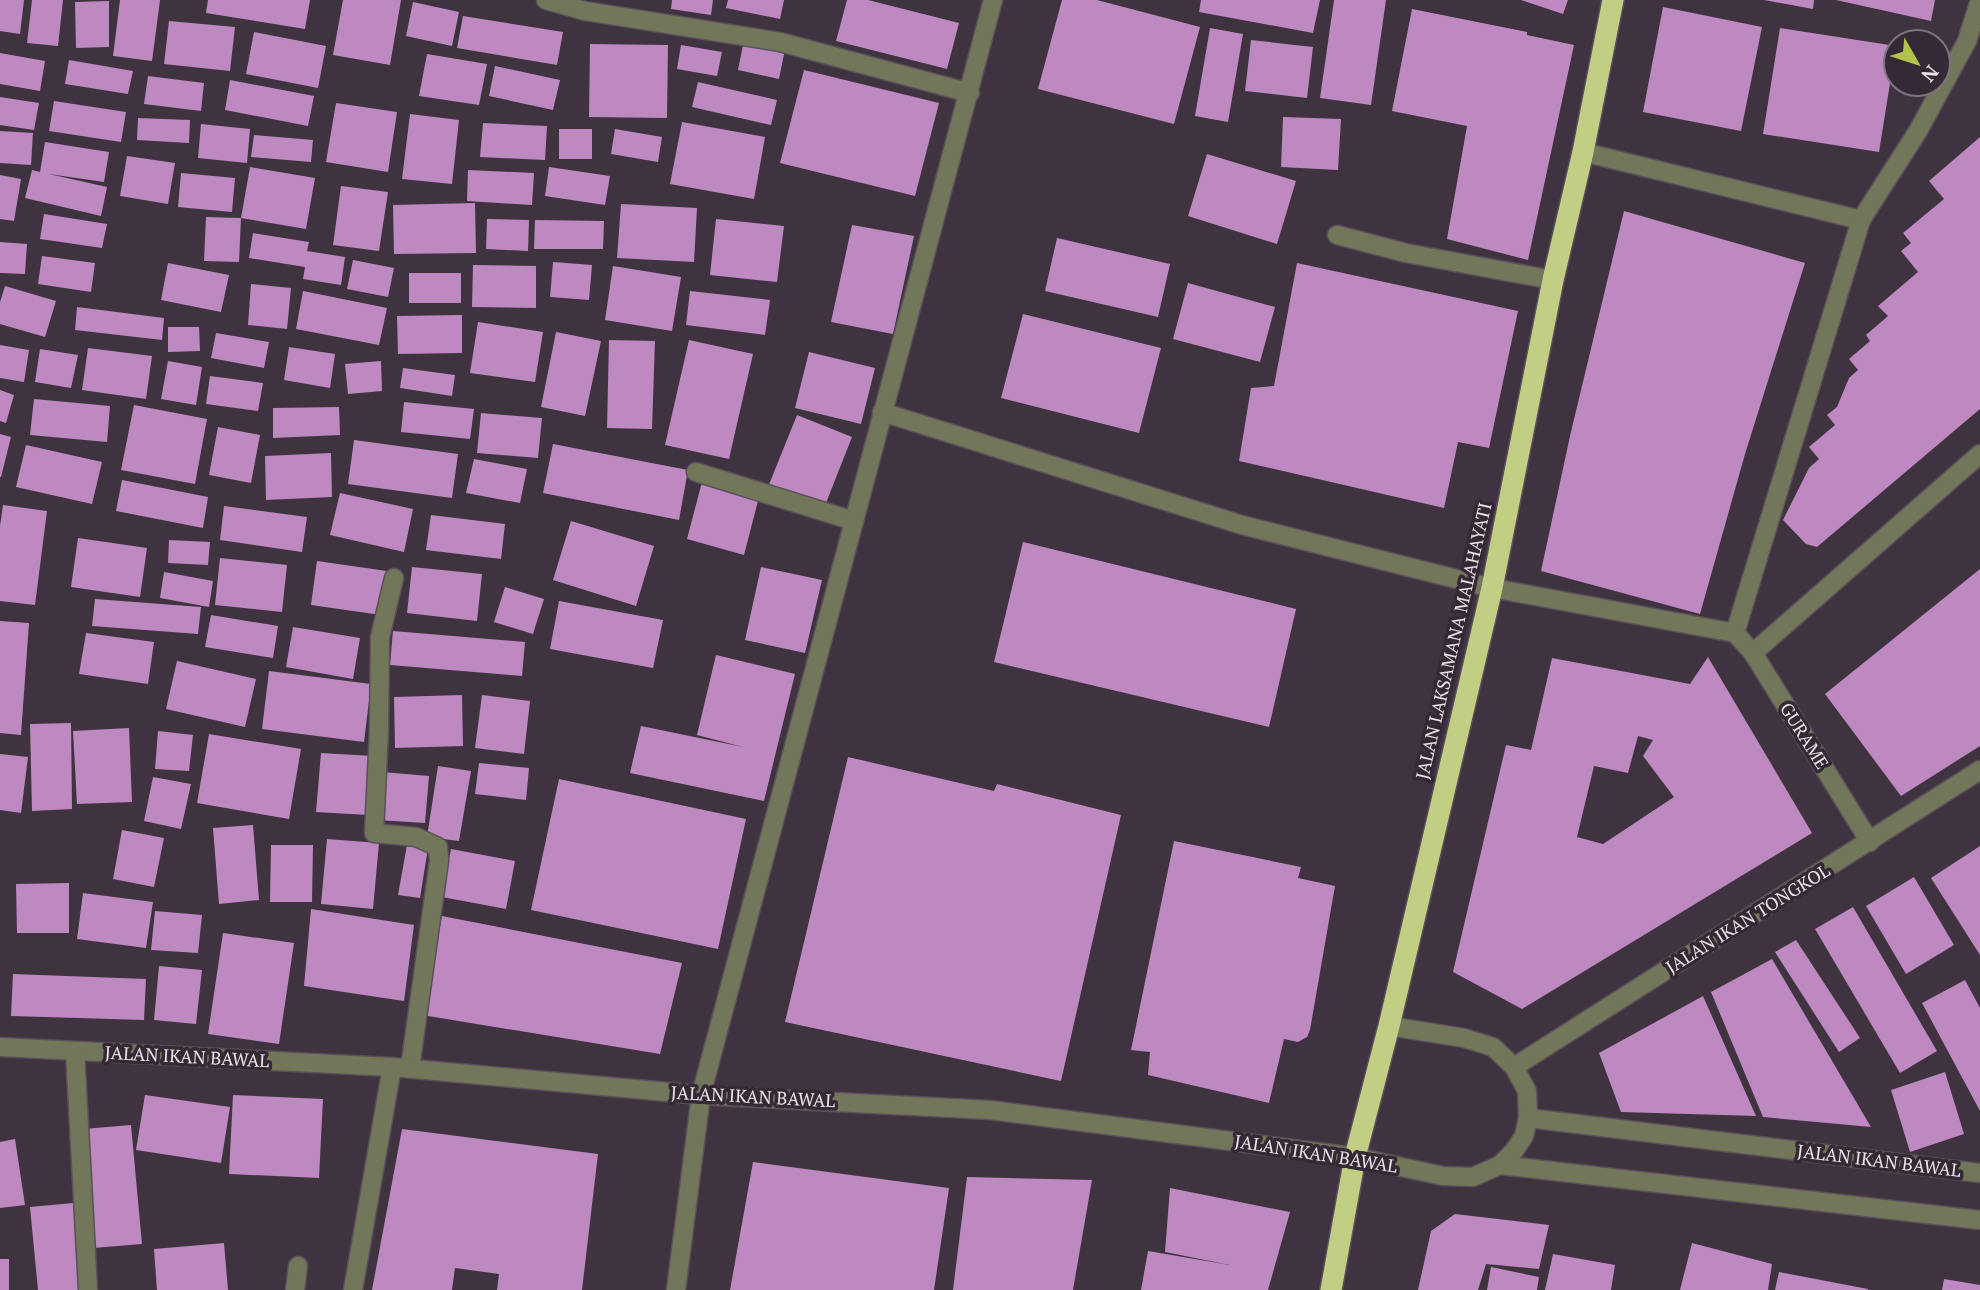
<svg xmlns="http://www.w3.org/2000/svg" width="1980" height="1290" viewBox="0 0 1980 1290" font-family="'PT Serif',serif">
  <rect width="100%" height="100%" fill="#3f3340"/>
  <g fill="#bd89c0" fill-rule="evenodd">
    <polygon points="0,0 24,0 20,34 0,31"/>
    <polygon points="32,0 63,0 58,46 27,43"/>
    <polygon points="120,0 160,0 152,61 113,56"/>
    <polygon points="208,0 310,0 305,29 206,13"/>
    <polygon points="343,0 401,0 390,65 333,55"/>
    <polygon points="672,0 713,0 711,15 671,9"/>
    <polygon points="728,0 784,0 780,19 726,8"/>
    <polygon points="847,0 868,0 959,23 947,69 836,41"/>
    <polygon points="1062,0 1097,0 1200,27 1174,124 1038,89"/>
    <polygon points="1201,0 1320,0 1313,33 1199,12"/>
    <polygon points="1334,0 1386,0 1371,105 1320,98"/>
    <polygon points="1521,0 1568,0 1563,14"/>
    <polygon points="1764,0 1814,0 1813,9"/>
    <polygon points="1836,0 1935,0 1931,21"/>
    <polygon points="109,1 109,47 76,48 75,2"/>
    <polygon points="413,2 459,12 452,46 406,36"/>
    <polygon points="1663,7 1762,27 1741,131 1643,112"/>
    <polygon points="1412,9 1527,32 1527,35 1574,45 1528,260 1447,239 1467,126 1392,111"/>
    <polygon points="463,16 563,32 557,65 457,48"/>
    <polygon points="169,21 235,27 230,71 164,64"/>
    <polygon points="1210,28 1243,34 1228,122 1195,116"/>
    <polygon points="1780,28 1896,46 1879,152 1763,134"/>
    <polygon points="254,32 326,46 318,88 246,74"/>
    <polygon points="744,40 785,49 779,79 738,70"/>
    <polygon points="1251,40 1313,47 1307,98 1245,91"/>
    <polygon points="590,44 668,45 667,118 589,117"/>
    <polygon points="681,45 722,52 717,76 677,69"/>
    <polygon points="0,53 45,61 40,91 0,84"/>
    <polygon points="427,54 487,64 479,105 419,96"/>
    <polygon points="69,60 133,71 128,94 65,84"/>
    <polygon points="495,66 560,80 553,110 489,96"/>
    <polygon points="804,70 939,103 915,196 780,163"/>
    <polygon points="148,76 204,83 201,111 144,104"/>
    <polygon points="230,80 314,96 308,126 225,110"/>
    <polygon points="698,82 777,100 771,125 692,107"/>
    <polygon points="0,97 39,103 34,130 0,125"/>
    <polygon points="54,101 126,112 121,142 49,131"/>
    <polygon points="336,103 397,112 388,172 326,162"/>
    <polygon points="410,114 459,120 452,184 402,179"/>
    <polygon points="1283,117 1341,119 1338,170 1281,167"/>
    <polygon points="138,118 190,120 189,143 137,140"/>
    <polygon points="682,122 765,137 754,199 670,184"/>
    <polygon points="483,123 547,126 545,160 480,157"/>
    <polygon points="201,124 250,129 247,163 198,158"/>
    <rect x="559" y="129" width="33" height="30"/>
    <polygon points="615,129 662,137 658,162 611,154"/>
    <polygon points="0,131 33,133 31,165 0,163"/>
    <polygon points="254,135 313,140 311,162 251,157"/>
    <polygon points="1980,137 1980,409 1817,547 1806,544 1783,520 1809,468 1819,459 1809,447 1835,425 1827,415 1837,407 1849,378 1858,370 1849,359 1870,341 1866,335 1888,316 1878,306 1918,272 1901,251 1911,243 1903,233 1944,199 1929,181"/>
    <polygon points="45,142 109,152 104,182 49,174 107,187 101,216 25,198 32,170 40,172"/>
    <polygon points="1207,154 1296,181 1277,244 1188,216"/>
    <polygon points="127,156 175,163 168,204 120,196"/>
    <polygon points="250,167 315,178 306,229 241,218"/>
    <polygon points="549,167 610,176 605,205 545,196"/>
    <polygon points="468,170 534,173 532,205 467,201"/>
    <polygon points="181,173 235,178 232,212 178,207"/>
    <polygon points="0,175 21,179 14,221 0,219"/>
    <polygon points="341,186 388,192 379,251 333,245"/>
    <polygon points="475,203 476,253 394,254 393,205"/>
    <polygon points="621,204 697,208 694,262 617,258"/>
    <polygon points="1624,211 1805,263 1745,454 1700,614 1541,571 1570,436"/>
    <polygon points="44,214 107,224 102,248 40,239"/>
    <polygon points="206,217 241,218 239,262 204,261"/>
    <polygon points="487,219 529,220 528,251 486,249"/>
    <polygon points="716,219 784,226 777,282 710,275"/>
    <polygon points="535,220 604,221 603,249 534,249"/>
    <polygon points="852,225 914,236 893,334 831,322"/>
    <polygon points="253,233 309,242 307,251 345,257 341,285 303,279 305,267 249,258"/>
    <polygon points="1057,238 1170,264 1158,317 1045,291"/>
    <polygon points="0,242 27,244 25,274 0,273"/>
    <polygon points="42,256 95,263 91,292 38,284"/>
    <polygon points="353,260 394,268 388,297 347,289"/>
    <polygon points="553,262 592,265 589,300 550,297"/>
    <polygon points="168,263 229,275 221,312 161,300"/>
    <polygon points="1297,263 1518,311 1489,448 1458,442 1444,508 1239,461 1251,388 1274,386"/>
    <polygon points="473,265 536,266 536,308 472,307"/>
    <polygon points="613,266 681,277 672,331 605,320"/>
    <rect x="409" y="273" width="52" height="30"/>
    <polygon points="1188,283 1275,307 1260,362 1173,339"/>
    <polygon points="251,284 291,288 287,329 248,325"/>
    <polygon points="5,286 56,301 45,337 0,324 0,302"/>
    <polygon points="303,291 387,308 379,345 296,329"/>
    <polygon points="690,291 770,300 765,335 686,325"/>
    <polygon points="77,307 164,318 162,340 75,330"/>
    <polygon points="1023,314 1161,348 1139,433 1001,398"/>
    <polygon points="462,315 462,353 398,354 397,316"/>
    <polygon points="478,322 543,332 535,382 470,373"/>
    <polygon points="168,327 199,327 200,351 168,352"/>
    <polygon points="556,332 601,341 585,416 541,407"/>
    <polygon points="216,333 269,342 264,368 211,358"/>
    <polygon points="609,340 655,341 652,429 607,428"/>
    <polygon points="689,340 753,354 729,459 665,445"/>
    <polygon points="0,345 29,350 24,382 0,378"/>
    <polygon points="289,347 335,354 330,388 284,380"/>
    <polygon points="88,348 152,356 146,399 82,390"/>
    <polygon points="40,349 78,355 71,388 35,382"/>
    <polygon points="809,352 875,368 861,424 795,408"/>
    <polygon points="168,361 202,367 196,405 161,399"/>
    <polygon points="381,361 382,391 348,394 345,364"/>
    <polygon points="403,368 455,375 452,396 400,388"/>
    <polygon points="210,376 263,383 258,411 206,404"/>
    <polygon points="0,390 14,395 6,423 0,421"/>
    <polygon points="34,399 110,406 107,442 30,435"/>
    <polygon points="404,402 474,409 470,439 401,432"/>
    <polygon points="134,405 207,419 195,484 121,470"/>
    <polygon points="339,407 340,435 273,438 273,408"/>
    <polygon points="481,413 542,418 538,458 477,453"/>
    <polygon points="797,415 852,437 824,508 768,487"/>
    <polygon points="218,427 260,435 251,483 209,475"/>
    <polygon points="0,434 11,437 1,477 0,477"/>
    <polygon points="354,440 458,454 452,498 348,484"/>
    <polygon points="553,444 688,470 679,520 543,493"/>
    <polygon points="26,445 102,462 92,504 16,487"/>
    <polygon points="331,453 332,497 266,500 265,456"/>
    <polygon points="474,459 527,469 520,503 466,493"/>
    <polygon points="122,480 208,497 203,528 116,511"/>
    <polygon points="702,482 759,497 744,555 687,539"/>
    <polygon points="340,493 413,509 404,552 330,535"/>
    <polygon points="3,505 47,511 35,605 0,601 0,526"/>
    <polygon points="224,506 307,517 302,552 220,540"/>
    <polygon points="431,515 505,524 501,559 426,550"/>
    <polygon points="571,521 654,546 636,606 553,580"/>
    <polygon points="78,538 147,548 140,597 71,587"/>
    <polygon points="169,540 210,542 208,565 168,563"/>
    <polygon points="1023,542 1296,609 1269,727 994,662"/>
    <polygon points="220,558 287,565 282,612 215,605"/>
    <polygon points="317,561 387,571 381,615 311,605"/>
    <polygon points="412,567 482,574 477,621 407,613"/>
    <polygon points="761,567 822,580 805,653 745,640"/>
    <polygon points="1980,569 1980,746 1901,796 1825,694"/>
    <polygon points="164,572 213,581 209,607 160,598"/>
    <polygon points="505,587 544,599 533,634 494,622"/>
    <polygon points="95,599 201,607 198,634 92,626"/>
    <polygon points="559,601 663,620 653,668 550,649"/>
    <polygon points="211,615 278,626 273,658 205,647"/>
    <polygon points="0,621 29,623 21,735 0,733"/>
    <polygon points="293,627 360,638 353,679 286,667"/>
    <polygon points="393,631 525,642 522,676 390,665"/>
    <polygon points="86,633 154,642 148,684 79,674"/>
    <polygon points="716,655 795,674 764,801 630,773 641,726 743,747 697,735"/>
    <path d="M1708,657L1812,833L1522,1009L1453,972L1506,745L1531,750L1552,658L1690,684ZM1638,736L1653,740L1643,756L1674,797L1603,844L1577,837L1594,766L1628,773Z"/>
    <polygon points="177,661 256,679 245,727 166,709"/>
    <polygon points="269,671 371,684 364,742 262,729"/>
    <polygon points="462,695 463,746 395,748 394,697"/>
    <polygon points="482,695 530,701 524,754 475,748"/>
    <polygon points="71,723 72,809 32,811 30,724"/>
    <polygon points="129,728 132,802 77,804 73,731"/>
    <polygon points="158,731 193,735 189,771 155,769"/>
    <polygon points="209,734 301,749 289,819 197,803"/>
    <polygon points="321,753 373,756 368,815 316,812"/>
    <polygon points="0,754 28,757 21,813 0,810"/>
    <polygon points="848,757 994,791 997,784 1121,815 1061,1081 785,1022"/>
    <polygon points="479,763 529,768 526,800 475,794"/>
    <polygon points="438,766 471,771 459,841 427,837"/>
    <polygon points="382,772 429,776 425,823 377,820"/>
    <polygon points="153,777 191,784 181,829 144,821"/>
    <polygon points="559,779 746,819 718,949 531,910"/>
    <polygon points="253,825 259,900 219,904 213,828"/>
    <polygon points="122,830 164,838 154,887 113,879"/>
    <polygon points="327,839 379,843 373,909 321,904"/>
    <polygon points="1174,841 1301,867 1298,878 1335,886 1310,1030 1307,1037 1298,1042 1284,1039 1269,1103 1148,1075 1150,1052 1131,1050"/>
    <polygon points="271,845 313,845 312,902 270,902"/>
    <polygon points="407,845 428,848 420,898 398,895"/>
    <polygon points="1980,846 1980,955 1931,878"/>
    <polygon points="451,849 515,861 506,909 442,897"/>
    <polygon points="1914,877 1954,945 1906,974 1866,906"/>
    <polygon points="69,883 69,933 17,933 16,884"/>
    <polygon points="83,893 153,902 146,948 77,939"/>
    <polygon points="1853,907 1937,1051 1900,1073 1815,929"/>
    <polygon points="311,909 414,925 404,1001 304,986"/>
    <polygon points="155,911 202,915 198,953 151,950"/>
    <polygon points="442,916 682,963 660,1054 422,1015"/>
    <polygon points="223,933 294,943 279,1044 208,1034"/>
    <polygon points="1796,940 1860,1038 1839,1052 1775,952"/>
    <polygon points="1772,959 1871,1127 1763,1117 1711,992"/>
    <polygon points="159,966 202,970 196,1024 154,1020"/>
    <polygon points="13,974 146,979 144,1020 11,1016"/>
    <polygon points="1965,980 1980,1008 1980,1111 1922,1003"/>
    <polygon points="1703,996 1756,1116 1621,1112 1599,1053"/>
    <polygon points="1945,1072 1964,1134 1910,1152 1891,1090"/>
    <polygon points="145,1095 230,1107 221,1163 136,1150"/>
    <polygon points="233,1095 323,1099 319,1178 229,1174"/>
    <polygon points="131,1125 142,1244 93,1248 83,1129"/>
    <polygon points="402,1129 598,1154 582,1290 497,1290 499,1274 455,1268 452,1290 372,1290"/>
    <polygon points="15,1139 25,1205 0,1208 0,1142"/>
    <polygon points="753,1162 949,1188 934,1290 730,1290"/>
    <polygon points="967,1177 1092,1180 1073,1290 953,1290"/>
    <polygon points="1170,1188 1290,1212 1268,1290 1141,1290 1148,1251 1230,1265 1165,1252"/>
    <polygon points="73,1203 82,1290 38,1290 30,1207"/>
    <polygon points="1455,1214 1549,1225 1539,1269 1486,1264 1478,1290 1418,1290 1431,1231"/>
    <polygon points="224,1243 228,1290 157,1290 154,1249"/>
    <polygon points="1692,1243 1772,1264 1768,1290 1680,1290"/>
    <polygon points="1553,1254 1615,1265 1611,1290 1545,1290"/>
    <rect x="0" y="1259" width="9" height="31"/>
    <polygon points="1491,1267 1539,1277 1537,1290 1487,1290"/>
    <polygon points="1779,1272 1868,1289 1868,1290 1775,1290"/>
    <polygon points="1944,1279 1980,1285 1980,1290 1942,1290"/>
  </g>
  <g fill="none" stroke-linecap="round" stroke-linejoin="round">
    <defs>
      <g id="minor">
        <polyline points="546,0 585,11 780,42 970,93"/>
        <polyline points="1583,152 1861,220"/>
        <polyline points="1337,235 1406,253 1553,280"/>
        <polyline points="882,412 1242,525 1492,588 1735,633"/>
        <polyline points="696,472 854,521"/>
        <polyline points="394,578 380,637 379,731 374,833 416,837 438,847 439,861 410,1068"/>
        <polyline points="1735,633 1861,220 1918,131 1967,41 1980,0"/>
        <polyline points="1735,633 1753,653 1870,842"/>
        <polyline points="1753,653 1980,454"/>
        <polyline points="0,1047 392,1067 701,1095 990,1110 1355,1157 1443,1176 1473,1177 1500,1165 1514,1151 1524,1136 1528,1118 1527,1091 1514,1067 1493,1047 1464,1038 1389,1026"/>
        <polyline points="75,1052 88,1290"/>
        <polyline points="1514,1067 1980,770"/>
        <polyline points="1528,1118 1980,1173"/>
        <polyline points="1500,1165 1980,1220"/>
        <polyline points="295,1290 298,1266"/>
        <polyline points="353,1290 392,1067"/>
        <polyline points="676,1290 701,1095 993,0"/>
      </g>
      <polyline id="highway" points="1331,1290 1355,1157 1389,1026 1492,588 1553,280 1583,152 1613,0"/>
    </defs>
    <use href="#minor" stroke="#5b4f5b" stroke-width="21"/>
    <use href="#highway" stroke="#5b4f5b" stroke-width="24"/>
    <use href="#minor" stroke="#72775a" stroke-width="18"/>
    <use href="#highway" stroke="#c1ce84" stroke-width="21"/>
  </g>
  <g text-anchor="middle" stroke-width="7" stroke-linejoin="round" paint-order="stroke">
    <g font-size="18" fill="#ebe3eb" stroke="#352936">
      <text transform="translate(1454 641) rotate(-77)" y="6">JALAN LAKSAMANA MALAHAYATI</text>
      <text transform="translate(1804 736) rotate(58)" y="6">GURAME</text>
      <text transform="translate(1748 919) rotate(-32)" y="6">JALAN IKAN TONGKOL</text>
      <text transform="translate(187 1057) rotate(3)" y="6">JALAN IKAN BAWAL</text>
      <text transform="translate(753 1097) rotate(3)" y="6">JALAN IKAN BAWAL</text>
      <text transform="translate(1316 1154) rotate(9)" y="6">JALAN IKAN BAWAL</text>
      <text transform="translate(1879 1161) rotate(7)" y="6">JALAN IKAN BAWAL</text>
    </g>
  </g>
  <g transform="translate(1917 63) rotate(129)"><circle r="33" fill="#352936" stroke="#7e737e" stroke-width="2"/>
  <path d="M0-5L12 26L0 18L-12 26Z" fill="#b2c34c"/>
  <text y="-10" font-size="19" font-weight="bold" text-anchor="middle" fill="#ebe3eb">N</text>
  </g>
</svg>
